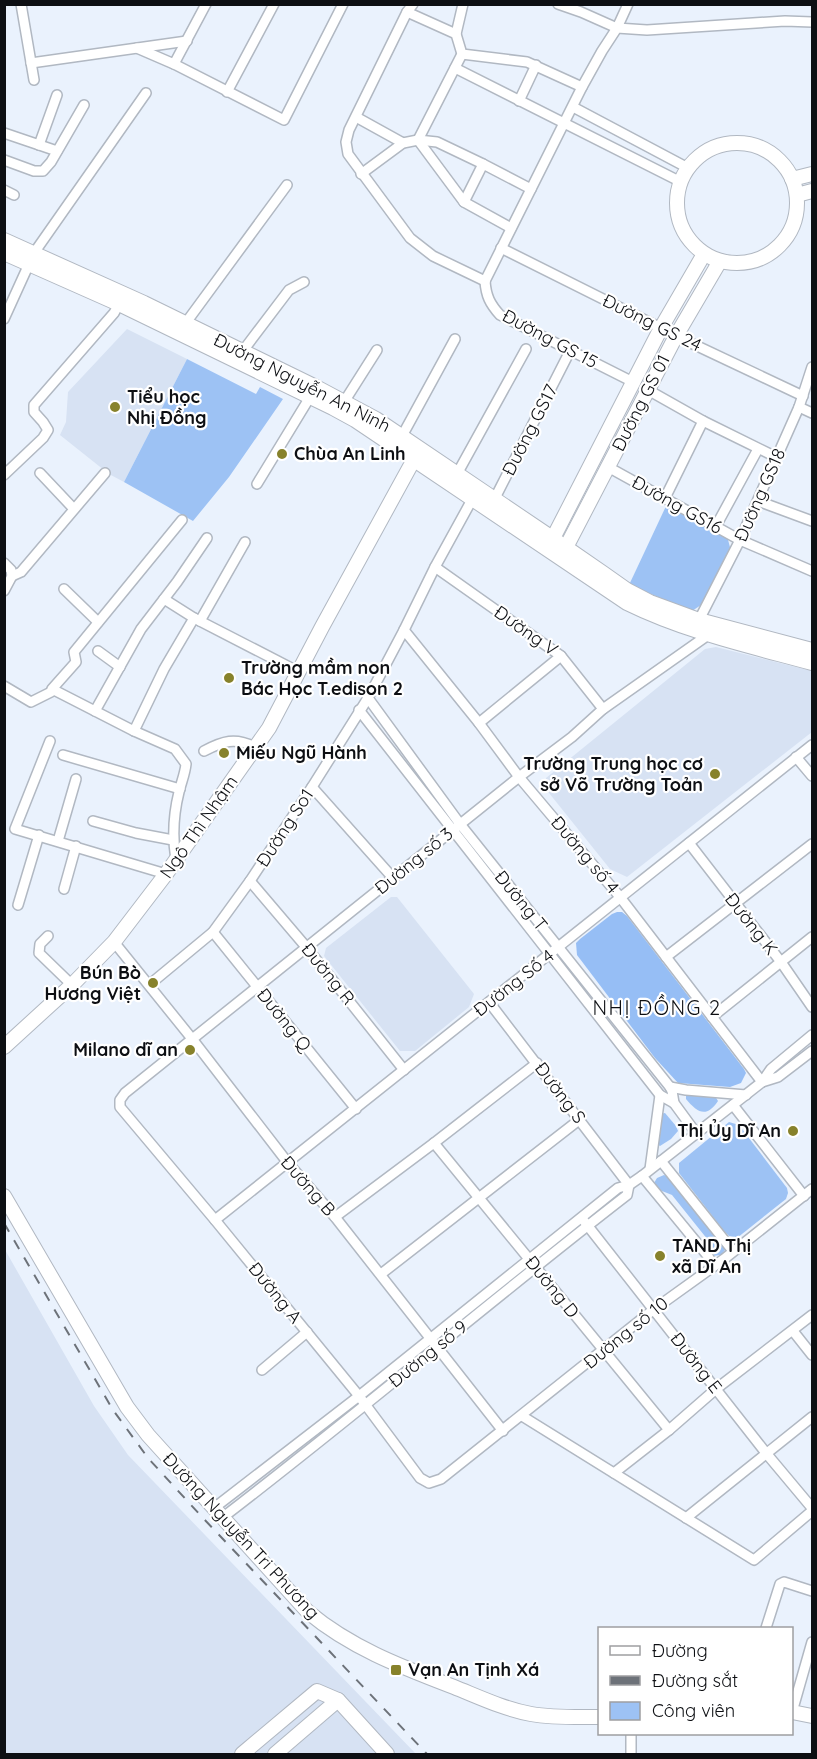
<svg xmlns="http://www.w3.org/2000/svg" width="817" height="1759" viewBox="0 0 817 1759" font-family="Quicksand,sans-serif">
  <rect width="100%" height="100%" fill="#eaf2fd"/>
  <g fill="#d7e2f3">
    <polygon points="127,329 187,359 124,482 109,474 60,435 66,422 68,392"/>
    <polygon points="716,647 812,671 812,732 627,877 610,869 545,788 546,778 705,649"/>
    <polygon points="391,897 397,897 474,994 469,1007 415,1051 400,1051 324,956 326,948"/>
    <polygon points="4,1248 94,1406 128,1455 416,1754 5,1754"/>
  </g>
  <g fill="#9dc2f4">
    <polygon points="187,359 256,394 260,387 283,399 229,477 193,521 124,482"/>
    <polygon points="667,504 727,536 731,551 704,603 692,611 629,585"/>
    <path d="M686,1094L715,1096L718,1101C706,1119 697,1112 686,1099Z"/>
    <polygon points="665,1113 676,1126 678,1131 671,1139 660,1146 657,1144 660,1114"/>
    <polygon points="729,1122 739,1125 787,1188 788,1193 786,1199 737,1238 729,1236 724,1231 679,1173 679,1163"/>
    <polygon points="664,1175 669,1177 723,1246 725,1250 721,1255 712,1256 709,1252 708,1240 672,1195 657,1189 654,1183 657,1178"/>
  </g>
  <polygon fill="#96bef5" points="617,912 622,912 627,916 744,1069 746,1073 741,1083 730,1087 678,1083 655,1058 577,955 576,943 580,939 612,914"/>
  <g fill="none" stroke-linecap="round" stroke-linejoin="round">
    <defs>
      <g id="street">
        <polyline points="21,4 34,80"/>
        <polyline points="413,4 407,12 349,130 346,142 348,154 410,238 433,256 485,281"/>
        <polyline points="558,4 581,12 617,28 628,4"/>
        <polyline points="407,12 456,34 462,54 527,62 582,87"/>
        <polyline points="456,34 463,4"/>
        <polyline points="137,48 174,64 284,120 343,4"/>
        <polyline points="462,54 418,140 464,202"/>
        <polyline points="31,63 187,41"/>
        <polyline points="174,64 206,4"/>
        <polyline points="455,68 681,182"/>
        <polyline points="227,92 274,4"/>
        <polyline points="519,101 536,65"/>
        <polyline points="573,107 688,168"/>
        <polyline points="356,117 403,143"/>
        <polyline points="4,133 57,151"/>
        <polyline points="39,145 57,95"/>
        <polyline points="4,160 34,171 43,171 51,162 84,105"/>
        <polyline points="483,164 464,202 511,228"/>
        <polyline points="361,174 403,143 418,140 437,142 483,164 531,189"/>
        <polyline points="4,190 14,195"/>
        <polyline points="501,248 661,328"/>
        <polyline points="34,253 146,93"/>
        <polyline points="485,281 582,87 602,51 617,28 647,30 785,21 812,22"/>
        <path d="M485,281C486,296 490,304 500,315L633,382"/>
        <polyline points="4,319 29,264"/>
        <polyline points="185,324 287,185"/>
        <polyline points="676,336 803,396"/>
        <polyline points="242,352 289,290 304,282"/>
        <polyline points="648,390 703,421 776,457"/>
        <polyline points="344,402 377,350"/>
        <polyline points="799,407 812,413"/>
        <polyline points="402,436 455,339"/>
        <polyline points="608,467 740,540 812,571"/>
        <polyline points="40,473 74,509"/>
        <polyline points="457,474 526,349"/>
        <polyline points="4,475 43,438 48,430 43,422 34,412 34,405 114,313 119,304"/>
        <polyline points="257,484 310,397"/>
        <polyline points="665,498 703,421"/>
        <polyline points="758,501 812,521"/>
        <polyline points="493,502 570,351"/>
        <polyline points="716,526 758,449"/>
        <polyline points="4,563 11,570 12,576 4,591"/>
        <polyline points="435,567 561,656 603,709"/>
        <polyline points="12,576 21,572 105,473"/>
        <polyline points="64,589 98,622"/>
        <polyline points="164,599 194,618 299,672"/>
        <polyline points="699,620 740,540 799,407 812,367"/>
        <polyline points="200,621 245,542"/>
        <polyline points="404,630 479,723 519,777 620,897 762,1082"/>
        <polyline points="708,635 603,709 572,737 519,777 125,1093 120,1100 120,1107 215,1220 359,1396 420,1478 429,1483 441,1479 653,1310 724,1259 812,1189"/>
        <polyline points="98,651 120,667"/>
        <polyline points="4,686 31,702 51,692"/>
        <polyline points="368,698 460,824 670,1087 672,1091 674,1103 696,1133"/>
        <polyline points="359,710 660,1095 674,1103"/>
        <polyline points="95,711 141,629 177,582 207,538"/>
        <polyline points="479,723 561,656"/>
        <polyline points="134,731 164,669 194,618"/>
        <polyline points="50,741 15,829 166,874"/>
        <path d="M204,751C223,741 235,737 255,747"/>
        <polyline points="63,755 180,789"/>
        <polyline points="796,757 812,776"/>
        <polyline points="312,787 393,878"/>
        <polyline points="93,821 136,833 173,840"/>
        <polyline points="58,841 76,779"/>
        <polyline points="689,843 781,962 812,1007"/>
        <path d="M176,860C172,836 173,816 179,792C181,783 185,774 186,764L175,749L134,731L52,689L76,662L74,652L182,520"/>
        <polyline points="250,881 307,948 404,1070"/>
        <polyline points="64,889 76,846"/>
        <polyline points="18,905 39,835"/>
        <polyline points="213,932 356,1109"/>
        <polyline points="48,936 40,944 39,953 72,985"/>
        <polyline points="114,942 193,1040 288,1163 335,1217 503,1431"/>
        <polyline points="666,957 812,844"/>
        <polyline points="149,985 213,932 250,881 312,787 368,698 404,630 435,567 474,496"/>
        <polyline points="489,1002 629,1185"/>
        <polyline points="712,1017 812,937"/>
        <polyline points="762,1082 778,1077 812,1051"/>
        <polyline points="670,1087 686,1090 746,1095"/>
        <polyline points="733,1105 804,1196"/>
        <polyline points="434,1143 669,1430"/>
        <polyline points="661,1161 733,1251"/>
        <polyline points="650,1169 660,1095"/>
        <polyline points="642,1176 707,1255 714,1266"/>
        <polyline points="335,1217 434,1143 537,1063"/>
        <polyline points="215,1220 812,745"/>
        <polyline points="584,1221 766,1453 812,1508"/>
        <polyline points="381,1274 579,1120"/>
        <polyline points="793,1331 812,1355"/>
        <polyline points="262,1370 307,1332"/>
        <polyline points="522,1416 754,1560 812,1511"/>
        <polyline points="614,1473 669,1430 716,1389 812,1315"/>
        <polyline points="214,1508 359,1396 618,1188 629,1185 642,1176 762,1082 771,1069 812,1035"/>
        <path d="M222,1518C359,1413 490,1301 627,1195L629,1185"/>
        <polyline points="686,1518 812,1417"/>
        <polyline points="766,1628 780,1584 784,1582 812,1591"/>
        <polyline points="792,1712 812,1642"/>
        <polyline points="631,1754 631,1734"/>
      </g>
      <g id="secondary">
        <circle cx="737" cy="203" r="60"/>
        <polyline points="792,179 812,174"/>
        <polyline points="797,195 812,191"/>
        <polyline points="4,240 144,303 316,387 376,419 558,542 603,573 627,590 650,602 699,620 812,650"/>
        <path d="M4,253L119,304L333,408L355,420L627,603C686,632 750,646 812,663"/>
        <polyline points="549,546 661,328 704,254"/>
        <polyline points="562,555 676,336 720,261"/>
        <polyline points="4,1047 72,985 114,942 166,874 269,728 322,627 418,452"/>
        <path d="M4,1196L127,1407L148,1435L308,1612C351,1648 402,1667 454,1687C479,1697 504,1709 531,1714C554,1718 577,1717 600,1717"/>
        <polyline points="792,1712 812,1716"/>
        <polyline points="242,1754 317,1691 338,1700 387,1754"/>
        <polyline points="275,1754 338,1700"/>
      </g>
    </defs>
    <use href="#street" stroke="#b1b8c2" stroke-width="12"/>
    <use href="#secondary" stroke="#b1b8c2" stroke-width="16"/>
    <use href="#street" stroke="#fff" stroke-width="9"/>
    <use href="#secondary" stroke="#fff" stroke-width="14"/>
    <polyline stroke="#6d7279" stroke-width="2" stroke-dasharray="10 10" stroke-linecap="butt" points="4,1223 113,1410 148,1458 202,1517 427,1754"/>
  </g>
  <g fill="#87822b" stroke="#fff" stroke-width="2">
    <circle cx="115" cy="407" r="6"/>
    <circle cx="282" cy="454" r="6"/>
    <circle cx="229" cy="678" r="6"/>
    <circle cx="224" cy="753" r="6"/>
    <circle cx="715" cy="774" r="6"/>
    <circle cx="153" cy="983" r="6"/>
    <circle cx="190" cy="1050" r="6"/>
    <circle cx="793" cy="1131" r="6"/>
    <circle cx="660" cy="1256" r="6"/>
    <rect x="390" y="1664" width="12" height="12" rx="3"/>
  </g>
  <g text-anchor="middle" stroke-width="4.5" stroke-linejoin="round" paint-order="stroke">
    <g font-size="18" fill="#0d0f13" stroke="#fff">
      <text transform="translate(652 323) rotate(26)" y="6">Đường GS 24</text>
      <text transform="translate(550 339) rotate(28)" y="6">Đường GS 15</text>
      <text transform="translate(302 383) rotate(27)" y="6">Đường Nguyễn An Ninh</text>
      <text transform="translate(641 403) rotate(-63)" y="6">Đường GS 01</text>
      <text transform="translate(530 430) rotate(-63)" y="6">Đường GS17</text>
      <text transform="translate(760 495) rotate(-66)" y="6">Đường GS18</text>
      <text transform="translate(677 505) rotate(29)" y="6">Đường GS16</text>
      <text transform="translate(526 631) rotate(35)" y="6">Đường V</text>
      <text transform="translate(199 827) rotate(-55)" y="6">Ngô Thì Nhậm</text>
      <text transform="translate(285 828) rotate(-57)" y="6">Đường So1</text>
      <text transform="translate(585 855) rotate(50)" y="6">Đường số 4</text>
      <text transform="translate(414 861) rotate(-39)" y="6">Đường số 3</text>
      <text transform="translate(521 901) rotate(51)" y="6">Đường T</text>
      <text transform="translate(751 924) rotate(52)" y="6">Đường K</text>
      <text transform="translate(328 974) rotate(51)" y="6">Đường R</text>
      <text transform="translate(514 983) rotate(-38)" y="6">Đường Số 4</text>
      <text transform="translate(284 1020) rotate(51)" y="6">Đường Q</text>
      <text transform="translate(560 1093) rotate(53)" y="6">Đường S</text>
      <text transform="translate(308 1186) rotate(49)" y="6">Đường B</text>
      <text transform="translate(552 1287) rotate(51)" y="6">Đường D</text>
      <text transform="translate(275 1293) rotate(51)" y="6">Đường A</text>
      <text transform="translate(626 1333) rotate(-39)" y="6">Đường số 10</text>
      <text transform="translate(428 1354) rotate(-39)" y="6">Đường số 9</text>
      <text transform="translate(696 1363) rotate(52)" y="6">Đường E</text>
      <text transform="translate(241 1536) rotate(47)" y="6">Đường Nguyễn Tri Phương</text>
    </g>
    <g font-size="18" font-weight="bold" fill="#0d0f13" stroke="#fff" text-anchor="start">
      <text x="127" y="403">Tiểu học<tspan x="127" dy="21">Nhị Đồng</tspan></text>
      <text x="294" y="460">Chùa An Linh</text>
      <text x="241" y="674">Trường mầm non<tspan x="241" dy="21">Bác Học T.edison 2</tspan></text>
      <text x="236" y="759">Miếu Ngũ Hành</text>
      <text x="703" y="770" text-anchor="end">Trường Trung học cơ<tspan x="703" dy="21">sở Võ Trường Toản</tspan></text>
      <text x="141" y="979" text-anchor="end">Bún Bò<tspan x="141" dy="21">Hương Việt</tspan></text>
      <text x="178" y="1056" text-anchor="end">Milano dĩ an</text>
      <text x="781" y="1137" text-anchor="end">Thị Ủy Dĩ An</text>
      <text x="672" y="1252">TAND Thị<tspan x="672" dy="21">xã Dĩ An</tspan></text>
      <text x="408" y="1676">Vạn An Tịnh Xá</text>
    </g>
    <g font-size="20" letter-spacing="1.5" fill="#0d0f13" stroke="#fff">
      <text x="657" y="1015">NHỊ ĐỒNG 2</text>
    </g>
  </g>
  <rect width="817" height="1759" fill="none" stroke="#0d0f13" stroke-width="12"/>
  <rect x="598" y="1627" width="195" height="108" fill="#ffffff" stroke="#9e9fa1" stroke-width="1.5"/>
  <rect x="610" y="1646" width="30" height="9" fill="#ffffff" stroke="#9e9fa1" stroke-width="1.5"/>
  <text x="652" y="1657" font-size="18" fill="#0d0f13">Đường</text>
  <rect x="610" y="1676" width="30" height="9" fill="#6d7279" stroke="#9e9fa1" stroke-width="1.5"/>
  <text x="652" y="1687" font-size="18" fill="#0d0f13">Đường sắt</text>
  <rect x="610" y="1702" width="30" height="18" fill="#9dc2f4" stroke="#9e9fa1" stroke-width="1.5"/>
  <text x="652" y="1717" font-size="18" fill="#0d0f13">Công viên</text>
</svg>
